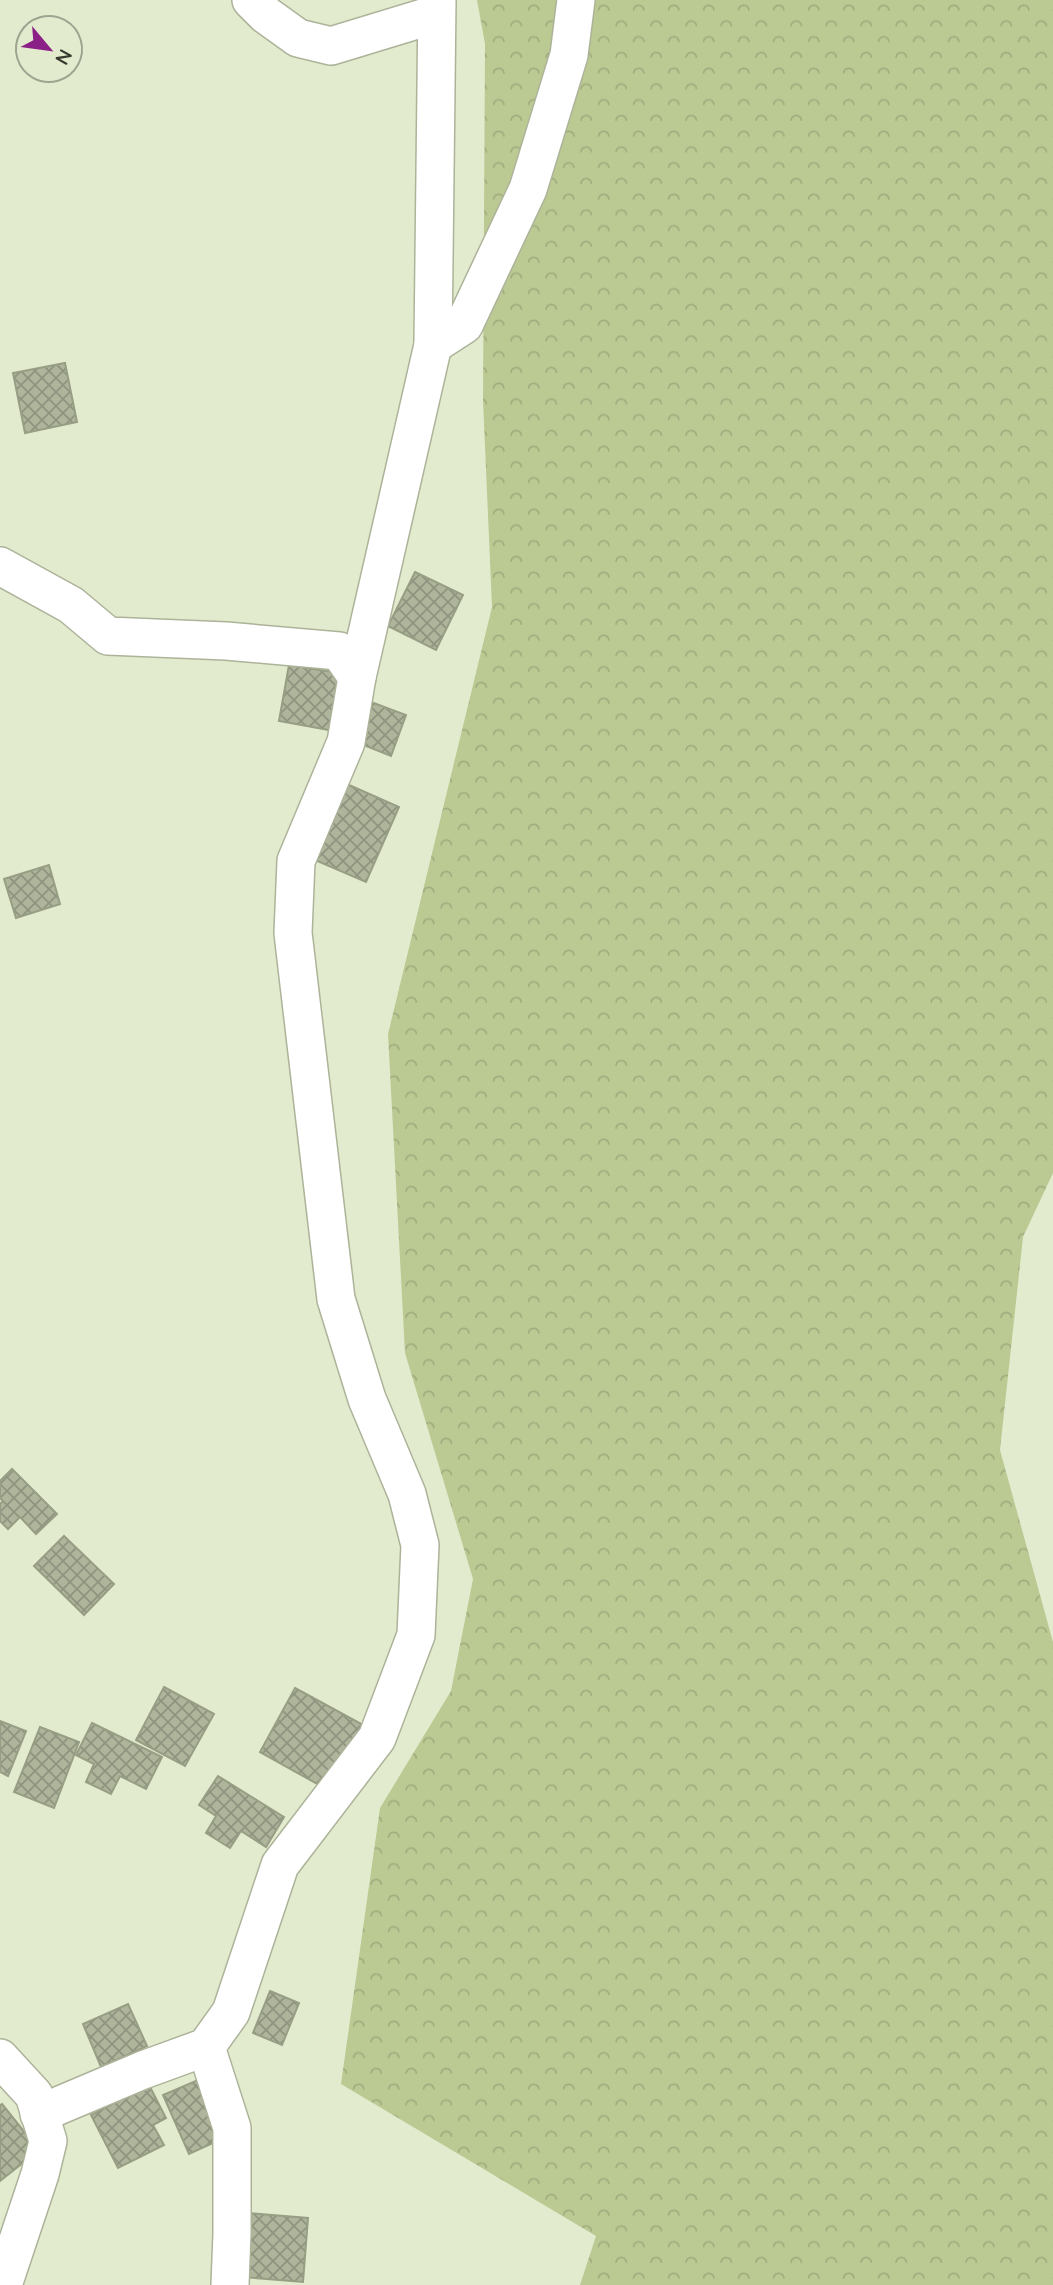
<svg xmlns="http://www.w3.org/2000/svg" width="1053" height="2285" viewBox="0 0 1053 2285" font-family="Quicksand,sans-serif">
  <defs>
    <pattern id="forest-crowns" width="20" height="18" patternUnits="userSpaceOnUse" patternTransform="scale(1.75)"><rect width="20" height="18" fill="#bbc993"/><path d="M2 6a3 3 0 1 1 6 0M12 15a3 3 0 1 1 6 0" fill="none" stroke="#a1ad7f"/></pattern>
    <pattern id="building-cross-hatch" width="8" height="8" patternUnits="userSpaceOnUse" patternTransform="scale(1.75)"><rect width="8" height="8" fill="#aeb59b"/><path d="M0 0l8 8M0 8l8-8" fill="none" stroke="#8e947f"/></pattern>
  </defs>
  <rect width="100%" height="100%" fill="#e3ebcf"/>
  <polygon fill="url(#forest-crowns)" points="477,0 1053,0 1053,1173 1023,1237 1000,1450 1053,1642 1053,2285 580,2285 596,2236 341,2084 380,1808 451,1691 473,1579 405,1353 388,1034 492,607 483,400 485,44"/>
  <g fill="url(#building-cross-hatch)" stroke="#979e84" stroke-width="2">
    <polygon points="65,363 77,422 25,433 13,373"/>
    <polygon points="415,572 463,595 436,650 388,626"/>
    <polygon points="289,665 339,673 329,730 279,721"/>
    <polygon points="371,702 406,715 391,756 356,742"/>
    <polygon points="340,781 399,807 366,882 308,857"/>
    <polygon points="49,865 60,904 16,918 4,879"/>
    <polygon points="12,1469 57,1514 36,1534 20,1517 8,1529 0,1521 0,1504 3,1501 0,1498 0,1481"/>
    <polygon points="64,1536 114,1584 84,1615 34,1566"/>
    <polygon points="164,1687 214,1714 185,1766 136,1740"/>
    <polygon points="295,1688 363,1725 328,1790 260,1752"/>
    <polygon points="0,1721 26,1731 8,1776 0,1772"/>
    <polygon points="92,1723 162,1757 146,1789 120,1776 111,1794 86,1782 94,1764 76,1755"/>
    <polygon points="40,1727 79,1742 54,1808 14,1792"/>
    <polygon points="218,1776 284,1817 266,1847 241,1831 230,1848 206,1833 216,1816 199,1805"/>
    <polygon points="270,1991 299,2003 282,2045 253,2033"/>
    <polygon points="128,2004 147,2046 101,2067 83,2024"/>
    <polygon points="198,2080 224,2138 189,2154 163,2095"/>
    <polygon points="149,2085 166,2118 153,2125 164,2145 118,2168 91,2115"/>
    <polygon points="2,2104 39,2150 0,2181 0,2105"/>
    <polygon points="248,2213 308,2218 303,2282 243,2277"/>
  </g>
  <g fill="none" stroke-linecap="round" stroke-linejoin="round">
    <defs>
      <g id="street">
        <polyline points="251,0 266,15 298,38 331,46 436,14"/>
        <polyline points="433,345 464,325 528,189 569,55 576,0"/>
        <polyline points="0,566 71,605 108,636 226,641 339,651 357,677 346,742 296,861 293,933 336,1299 367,1399 407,1494 420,1545 416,1635 377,1738 280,1865 231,2012 206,2047 143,2070 39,2114"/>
        <polyline points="357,677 433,345 437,0"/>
        <polyline points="206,2047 232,2128 232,2233 230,2285"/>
        <polyline points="0,2058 34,2095 48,2141 40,2174 3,2285"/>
      </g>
    </defs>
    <use href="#street" stroke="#acb399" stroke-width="40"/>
    <use href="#street" stroke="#fff" stroke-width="37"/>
  </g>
  <g transform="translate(49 49) rotate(119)"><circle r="33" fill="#e3ebcf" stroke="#9ea48f" stroke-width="2"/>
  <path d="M0-5L12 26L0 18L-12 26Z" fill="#8b2187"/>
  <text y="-10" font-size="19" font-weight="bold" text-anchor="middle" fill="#36392e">N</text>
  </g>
</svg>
